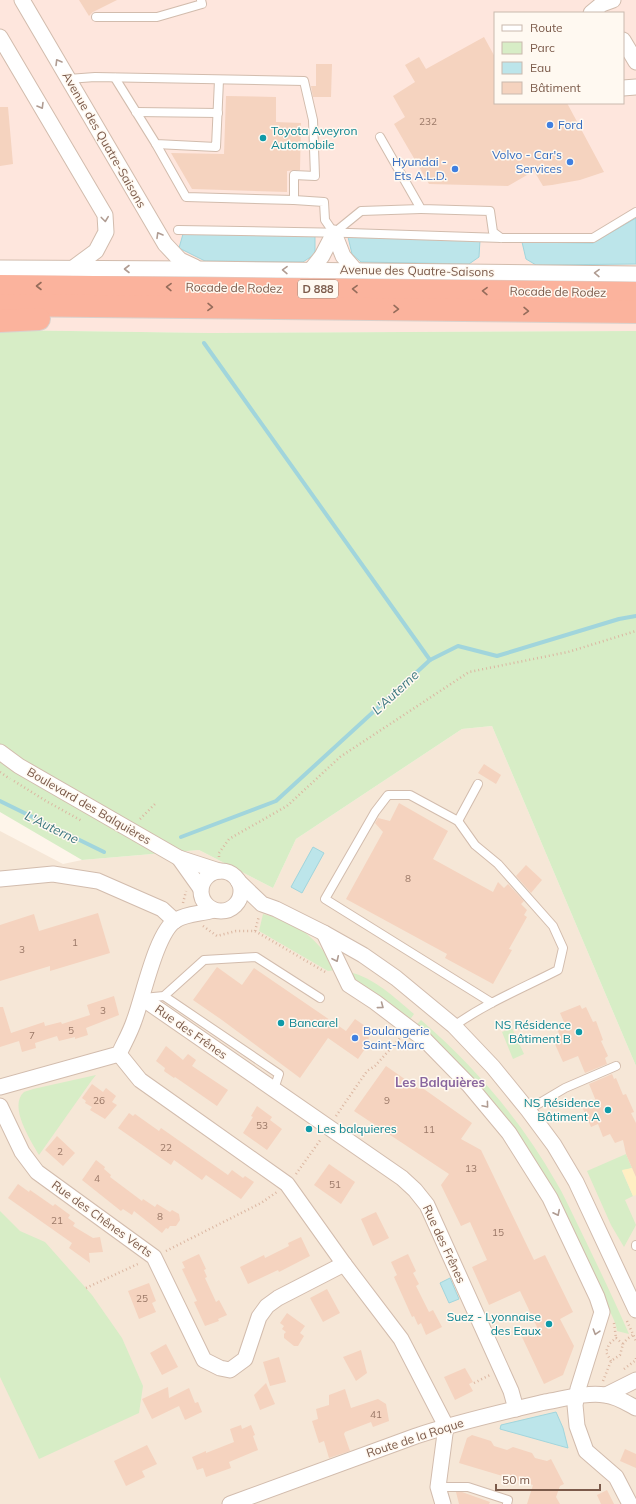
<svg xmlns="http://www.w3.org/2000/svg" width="636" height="1504" viewBox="0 0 636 1504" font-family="Mulish,sans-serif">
  <rect width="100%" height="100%" fill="#fef5ea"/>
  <polygon fill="#f6e7d7" points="492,726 636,1066 636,1504 0,1504 0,831 63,864 82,860 199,850 273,888 296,839 462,729"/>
  <path fill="#fee6dd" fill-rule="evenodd" d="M0,0H636V331L210,333L0,330ZM495,13H623V103H495Z"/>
  <g fill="#d7edc6">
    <polygon points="0,330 210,333 636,331 636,1066 492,726 462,729 296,839 273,888 199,850 82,860 0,812"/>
    <path d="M263,914C269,916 277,917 283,920C308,931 323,947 336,970L328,971L259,931Z"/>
    <path d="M349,972C375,978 395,998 414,1014L409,1021L353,979Z"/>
    <path d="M421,1020C474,1066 521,1120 556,1182C563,1193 568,1205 574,1217C593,1256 612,1295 629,1334L617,1331C616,1320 609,1313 607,1302L560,1204L415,1026Z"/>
    <polygon points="512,1028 524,1054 513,1059 502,1032"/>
    <path d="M96,1075L92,1080L39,1155C31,1141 8,1106 24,1092C26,1091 31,1090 33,1089Z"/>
    <polygon points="626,1154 632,1168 622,1171 633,1196 625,1200 636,1225 624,1247 611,1225 587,1171"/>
    <polygon points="0,1211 20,1231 45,1242 92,1295 122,1338 143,1386 139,1413 39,1459 0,1377"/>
  </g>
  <polygon fill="#ffefc3" points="632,1168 636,1177 636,1195 633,1196 622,1170"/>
  <g fill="#bce5ea" stroke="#a1d5dc">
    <polygon points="636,218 636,264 536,265 526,259 522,242 593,243"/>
    <polygon points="183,234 315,236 315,254 303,262 205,261 179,248"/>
    <polygon points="348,237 480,240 479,257 469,264 361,262 352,254"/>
    <polygon points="313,847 324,853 302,893 291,887"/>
    <polygon points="450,1278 459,1299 449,1303 440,1283"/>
    <polygon points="556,1412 563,1428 568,1448 500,1429 501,1425"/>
  </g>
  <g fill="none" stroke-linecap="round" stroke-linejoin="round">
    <g stroke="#a1d5dc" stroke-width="4">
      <polyline points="204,343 430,660"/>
      <polyline points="0,801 104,852"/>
      <polyline points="181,837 276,801 430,660 458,646 497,656 619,619 636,616"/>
    </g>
  </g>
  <g fill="#f5d3bf">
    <polygon points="79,0 117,0 93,12 89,16"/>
    <polygon points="484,37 495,57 495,103 567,103 604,172 580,180 552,185 543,186 534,171 508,186 429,184 394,124 405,117 393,96 415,82 405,65 419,57 426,69"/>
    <polygon points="316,64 332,64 331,97 313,97 311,86 316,86"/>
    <polygon points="226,96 276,97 276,122 301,123 300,170 287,171 287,192 192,189 171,153 224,154"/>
    <polygon points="0,107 8,107 13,164 0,166"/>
    <polygon points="484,764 501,775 496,784 478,773"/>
    <polygon points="399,803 448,831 433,859 493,892 498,882 504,888 508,884 524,901 521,904 527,910 524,915 527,917 509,949 512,950 493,984 445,958 447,954 346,899 383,832 375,823 378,818 390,821"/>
    <polygon points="526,865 542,880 531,893 516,876"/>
    <polygon points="98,913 110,953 50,971 50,966 0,981 0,925 34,914 39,931"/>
    <polygon points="217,967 242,985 254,968 346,1031 355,1019 368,1028 369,1043 358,1059 328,1038 300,1078 222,1020 193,1000"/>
    <polygon points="114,996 119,1015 86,1028 88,1035 75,1039 75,1037 59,1041 57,1036 35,1043 36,1048 22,1052 19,1041 0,1047 0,1007 3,1007 11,1033 44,1022 45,1026 61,1022 62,1024 90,1015 87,1005"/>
    <polygon points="580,1005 582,1009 586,1007 593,1022 596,1021 603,1040 601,1041 608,1056 605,1058 607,1064 585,1073 578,1056 563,1062 554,1042 561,1039 556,1026 564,1022 560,1013"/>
    <polygon points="166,1046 183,1060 188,1054 196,1060 192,1066 228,1090 217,1106 175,1077 174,1078 164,1071 165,1068 156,1061"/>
    <polygon points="386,1066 419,1089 421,1087 472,1123 461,1139 481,1150 534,1260 545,1255 573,1312 560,1319 574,1346 563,1375 544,1384 522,1337 538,1329 520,1291 489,1305 472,1267 487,1260 470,1222 461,1226 441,1185 449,1174 354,1111"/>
    <polygon points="612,1074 614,1079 616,1078 623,1095 626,1094 634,1112 631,1113 636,1123 636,1177 626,1154 623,1140 615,1143 610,1134 603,1137 598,1124 591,1127 582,1107 596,1101 589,1084"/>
    <polygon points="92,1084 103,1092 106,1088 116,1096 112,1102 117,1105 105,1119 90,1110 92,1107 85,1103 86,1101 82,1098"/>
    <polygon points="257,1106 272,1117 270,1120 282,1129 267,1150 243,1133 253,1117 251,1116"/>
    <polygon points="129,1113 133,1116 135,1114 159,1131 161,1128 228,1175 232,1170 243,1178 245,1176 254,1182 241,1199 206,1175 202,1180 174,1160 171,1165 118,1128"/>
    <polygon points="57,1136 75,1153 63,1166 45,1150"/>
    <polygon points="96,1160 105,1167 104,1169 111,1175 110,1177 142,1201 143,1199 155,1207 157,1204 170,1212 172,1210 179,1214 180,1220 176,1226 170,1226 168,1229 166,1228 162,1233 134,1211 132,1215 123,1209 121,1211 82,1180"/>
    <polygon points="329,1164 355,1182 341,1204 314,1185"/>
    <polygon points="18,1184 29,1192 30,1190 53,1206 55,1204 70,1215 68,1218 75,1223 73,1226 93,1238 100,1237 103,1252 89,1253 90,1263 69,1248 72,1243 8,1198"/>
    <polygon points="376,1212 389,1238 373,1246 361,1219"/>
    <polygon points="301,1237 310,1256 279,1272 278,1270 248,1284 240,1267 264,1255 265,1258 289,1246 288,1243"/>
    <polygon points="199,1254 206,1269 204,1270 207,1277 205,1278 216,1302 219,1300 227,1315 218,1319 219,1321 205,1326 194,1302 197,1301 182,1269 185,1268 182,1262"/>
    <polygon points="408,1254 416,1271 413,1273 419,1284 416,1286 429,1312 433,1310 442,1327 426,1335 421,1323 418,1325 414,1316 412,1317 394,1277 397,1275 391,1262"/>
    <polygon points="149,1283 156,1301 152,1303 156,1312 139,1319 128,1291"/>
    <polygon points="327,1289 340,1313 323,1322 310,1298"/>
    <polygon points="287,1313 305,1326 300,1333 304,1336 298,1346 294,1346 284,1338 284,1334 286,1332 282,1329 284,1326 280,1323"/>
    <polygon points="166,1344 178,1367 162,1375 150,1353"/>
    <polygon points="361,1350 367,1373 356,1381 343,1357"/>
    <polygon points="279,1357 286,1382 270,1386 263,1362"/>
    <polygon points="465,1368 473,1382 469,1384 473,1391 455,1400 444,1377"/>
    <polygon points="266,1383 275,1404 260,1410 254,1395"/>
    <polygon points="168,1387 169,1398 189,1388 195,1403 198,1402 202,1412 185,1420 179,1406 152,1419 142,1399"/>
    <polygon points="345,1389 351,1408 378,1399 386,1404 389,1421 373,1427 371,1422 345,1432 344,1434 350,1451 329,1458 324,1441 319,1443 312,1421 318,1419 316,1409 329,1405 329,1395"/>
    <polygon points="241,1425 242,1429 251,1425 255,1435 253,1436 258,1450 229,1462 231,1468 206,1477 203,1468 197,1470 192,1457 206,1451 206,1453 234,1442 230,1429"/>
    <polygon points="472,1435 491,1441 494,1446 507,1450 513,1447 532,1453 535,1458 547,1461 551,1459 564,1484 560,1486 556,1497 560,1504 527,1504 533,1485 459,1463 467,1438"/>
    <polygon points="147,1445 157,1464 142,1471 145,1477 126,1486 114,1461"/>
    <polygon points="625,1449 636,1454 636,1468 620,1461"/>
    <polygon points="607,1490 614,1504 601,1504 597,1495"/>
    <polygon points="456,1492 462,1492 490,1502 489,1504 459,1504"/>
  </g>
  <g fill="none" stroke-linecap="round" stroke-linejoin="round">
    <defs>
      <g id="lane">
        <polyline points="96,17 157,17 202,4 201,0"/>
        <polyline points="115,78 156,144 216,147 219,80"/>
        <polyline points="68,79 95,77 304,81 313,120 315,176 294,175 294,200 186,197 156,144"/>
        <polyline points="136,112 218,113"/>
        <polyline points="380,137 421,209 490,211 493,232 501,238"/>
        <polyline points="294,200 324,202 325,220 334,233 361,211 421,209"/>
        <polyline points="178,230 349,233 502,238 593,238 636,212"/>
        <polyline points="458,821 478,784"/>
        <polyline points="164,996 279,1074 274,1089"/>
        <polyline points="143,998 164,996 204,960 256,957 320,998"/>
        <path d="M454,1026C486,1003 523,988 558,970L563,948L553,926L498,864L475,845L458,821L410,795H388L375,812L325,899L492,1003"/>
        <polyline points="528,1110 565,1088 616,1066"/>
        <polyline points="636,1245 636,1246"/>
        <polyline points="438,1487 468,1487 508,1500 507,1504"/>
      </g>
      <g id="street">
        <polyline points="22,0 165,244 180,260 195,267"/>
        <polyline points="591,13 602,4 613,0"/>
        <polyline points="0,37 105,215 106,232 96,251 73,268"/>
        <polyline points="623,40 636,62"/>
        <polyline points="623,88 636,87"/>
        <polyline points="0,268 197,269 636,274"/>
        <polyline points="311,270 322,256 334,233 343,256 355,270"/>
        <polyline points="0,752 19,766 179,858 219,871"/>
        <polyline points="179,858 201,889"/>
        <circle cx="221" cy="891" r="20"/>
        <polyline points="0,879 53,874 98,881 162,909 175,921"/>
        <polyline points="238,881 262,904 276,909 324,933 363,955 396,978 454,1026 493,1067 528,1110 554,1145 576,1182 636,1310"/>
        <polyline points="324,933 349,985 375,1002 425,1040 469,1085 509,1133 550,1198 597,1297 602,1312 578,1389 575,1405 577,1426 586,1451 616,1477 630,1504"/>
        <polyline points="142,998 402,1178 415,1190 427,1205 511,1391 516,1409"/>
        <polyline points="119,1054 140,1080 287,1184 344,1264 401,1339 446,1426 438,1487 443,1504"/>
        <path d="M0,1087L119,1054C124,1043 130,1033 134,1021C143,998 156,932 176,920C188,913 201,914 214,910"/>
        <polyline points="0,1106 22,1152 37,1172 154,1257 204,1360 220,1368 230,1370 245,1359 259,1317 267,1306 278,1298 344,1264"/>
        <polyline points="606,1395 636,1380"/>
        <path d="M230,1504L416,1436C458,1422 502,1412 545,1402C563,1399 587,1392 605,1395C616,1396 627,1403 636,1408"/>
      </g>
      <g id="highway">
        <polyline points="0,286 636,293"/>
        <polyline points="0,305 636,312"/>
        <polyline points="0,321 39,319"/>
      </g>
    </defs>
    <use href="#lane" stroke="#d2bcad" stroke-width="10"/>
    <use href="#street" stroke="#d2bcad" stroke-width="17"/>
    <use href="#highway" stroke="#dad1cc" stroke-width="24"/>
    <g stroke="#dbb6a1" stroke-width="2.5" stroke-dasharray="1 3" stroke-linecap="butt">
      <polyline points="0,772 10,779"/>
      <polyline points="14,781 46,801 82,821"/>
      <polyline points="140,819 156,803"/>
      <polyline points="219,857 219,853 229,839 287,806 340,757 469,672 568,652 636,631"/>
      <polyline points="183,903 186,891"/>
      <polyline points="203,926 217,936 236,931 255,931 327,973"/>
      <polyline points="255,931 259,916"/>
      <polyline points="336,1116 367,1071 375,1066 401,1037"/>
      <polyline points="296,1174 321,1139"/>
      <polyline points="166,1251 261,1203 277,1192"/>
      <polyline points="86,1288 140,1263"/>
      <polyline points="627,1321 636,1341"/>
      <polyline points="614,1323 616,1338"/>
      <polyline points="623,1344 627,1339 633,1335"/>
      <polyline points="624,1369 636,1360 636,1355"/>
      <polyline points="603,1381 611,1361 620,1355 623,1344 616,1338 609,1344 606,1352 611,1361"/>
      <polyline points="474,1383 490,1375"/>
    </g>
    <use href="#lane" stroke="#fff" stroke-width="8"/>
    <use href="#street" stroke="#fff" stroke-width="15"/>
    <use href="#highway" stroke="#fbb39d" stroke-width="22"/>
  </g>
  <defs><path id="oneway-chevron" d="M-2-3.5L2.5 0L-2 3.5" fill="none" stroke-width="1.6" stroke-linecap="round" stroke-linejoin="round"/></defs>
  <g stroke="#b09c92">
    <use href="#oneway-chevron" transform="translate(58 62) rotate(-121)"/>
    <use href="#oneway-chevron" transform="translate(41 106) rotate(59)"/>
    <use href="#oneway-chevron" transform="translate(105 219) rotate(83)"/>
    <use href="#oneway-chevron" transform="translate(159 235) rotate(-120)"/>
    <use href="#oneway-chevron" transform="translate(127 269) rotate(-180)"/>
    <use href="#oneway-chevron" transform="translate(285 270) rotate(-179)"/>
    <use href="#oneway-chevron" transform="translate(597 273) rotate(-179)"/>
    <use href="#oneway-chevron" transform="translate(336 959) rotate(65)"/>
    <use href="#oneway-chevron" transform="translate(381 1006) rotate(37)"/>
    <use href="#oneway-chevron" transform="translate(486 1105) rotate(50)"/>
    <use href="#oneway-chevron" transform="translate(557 1213) rotate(64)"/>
    <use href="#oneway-chevron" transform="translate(596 1332) rotate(107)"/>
  </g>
  <g stroke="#956c5b">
    <use href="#oneway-chevron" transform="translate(39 286) rotate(-180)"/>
    <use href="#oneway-chevron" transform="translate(169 287) rotate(-179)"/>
    <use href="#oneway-chevron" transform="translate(355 289) rotate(-179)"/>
    <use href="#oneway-chevron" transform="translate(485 291) rotate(-179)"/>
    <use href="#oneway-chevron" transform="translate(210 307) rotate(1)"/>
    <use href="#oneway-chevron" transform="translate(396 309) rotate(1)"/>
    <use href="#oneway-chevron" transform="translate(526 311) rotate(1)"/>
  </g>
  <g fill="#3f7fe0" stroke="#fff9f1" stroke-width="1.5">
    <circle cx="550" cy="125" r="4"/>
    <circle cx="570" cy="162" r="4"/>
    <circle cx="455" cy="169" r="4"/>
    <circle cx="355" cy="1038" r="4"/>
  </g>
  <g fill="#0f9aa8" stroke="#fff9f1" stroke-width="1.5">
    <circle cx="263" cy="138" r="4"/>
    <circle cx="281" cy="1023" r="4"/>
    <circle cx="579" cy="1032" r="4"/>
    <circle cx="608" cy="1110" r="4"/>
    <circle cx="309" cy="1129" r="4"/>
    <circle cx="549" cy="1324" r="4"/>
  </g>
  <g text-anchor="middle" stroke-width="3" stroke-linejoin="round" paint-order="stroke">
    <g font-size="10" fill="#9a7867">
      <text x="428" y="125">232</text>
      <text x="408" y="882">8</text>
      <text x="75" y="946">1</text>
      <text x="22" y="953">3</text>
      <text x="103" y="1014">3</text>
      <text x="71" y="1034">5</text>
      <text x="32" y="1039">7</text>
      <text x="99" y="1104">26</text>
      <text x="387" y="1104">9</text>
      <text x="262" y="1129">53</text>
      <text x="429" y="1133">11</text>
      <text x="166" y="1151">22</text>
      <text x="60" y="1155">2</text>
      <text x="471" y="1172">13</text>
      <text x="97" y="1182">4</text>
      <text x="335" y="1188">51</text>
      <text x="160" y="1220">8</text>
      <text x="57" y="1224">21</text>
      <text x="498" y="1236">15</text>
      <text x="142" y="1302">25</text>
      <text x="376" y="1418">41</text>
    </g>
    <rect fill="#fff9f1" stroke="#a38a7c" stroke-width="1" x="298" y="280" width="40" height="18" rx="3"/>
    <g font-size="11" font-weight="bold" fill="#7b5a4a">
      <text x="318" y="293">D 888</text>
    </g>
    <g font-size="12" fill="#366cbe" stroke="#fff9f1" text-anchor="start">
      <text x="558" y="129">Ford</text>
      <text x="562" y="159" text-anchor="end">Volvo - Car's<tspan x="562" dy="14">Services</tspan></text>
      <text x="447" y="166" text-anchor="end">Hyundai -<tspan x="447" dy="14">Ets A.L.D.</tspan></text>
      <text x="363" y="1035">Boulangerie<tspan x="363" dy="14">Saint-Marc</tspan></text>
    </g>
    <g font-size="12" fill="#0d838f" stroke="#fff9f1" text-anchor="start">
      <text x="271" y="135">Toyota Aveyron<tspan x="271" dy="14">Automobile</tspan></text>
      <text x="289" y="1027">Bancarel</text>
      <text x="571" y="1029" text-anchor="end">NS Résidence<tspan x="571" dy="14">Bâtiment B</tspan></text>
      <text x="600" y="1107" text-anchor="end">NS Résidence<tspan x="600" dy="14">Bâtiment A</tspan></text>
      <text x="317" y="1133">Les balquieres</text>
      <text x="541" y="1321" text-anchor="end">Suez - Lyonnaise<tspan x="541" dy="14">des Eaux</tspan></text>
    </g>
    <g font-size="12" fill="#7b5a4a" stroke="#fff9f1">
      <text transform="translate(104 140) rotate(60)" y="4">Avenue des Quatre-Saisons</text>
      <text transform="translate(417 271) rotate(1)" y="4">Avenue des Quatre-Saisons</text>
      <text transform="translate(234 288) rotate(1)" y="4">Rocade de Rodez</text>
      <text transform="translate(558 292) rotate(1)" y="4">Rocade de Rodez</text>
      <text transform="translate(89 806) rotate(30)" y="4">Boulevard des Balquières</text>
      <text transform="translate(191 1032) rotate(35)" y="4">Rue des Frênes</text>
      <text transform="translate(102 1219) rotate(36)" y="4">Rue des Chênes Verts</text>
      <text transform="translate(444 1244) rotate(65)" y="4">Rue des Frênes</text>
      <text transform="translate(415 1438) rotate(-18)" y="4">Route de la Roque</text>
    </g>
    <g font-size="13" font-style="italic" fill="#3c7881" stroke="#fff9f1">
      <text transform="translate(395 692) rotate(-43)" y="5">L'Auterne</text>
      <text transform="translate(52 827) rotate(26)" y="5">L'Auterne</text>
    </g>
    <g font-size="13" font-weight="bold" fill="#89669e" stroke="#fff9f1">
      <text x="440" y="1087">Les Balquières</text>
    </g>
  </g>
  <rect x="494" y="12" width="130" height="92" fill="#fff9f1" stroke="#cab9ae"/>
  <rect x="502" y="25" width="20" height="6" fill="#ffffff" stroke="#cab9ae"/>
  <text x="530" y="32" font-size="12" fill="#7b5a4a">Route</text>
  <rect x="502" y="42" width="20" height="12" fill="#d7edc6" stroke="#cab9ae"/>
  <text x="530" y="52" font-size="12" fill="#7b5a4a">Parc</text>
  <rect x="502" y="62" width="20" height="12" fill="#bce5ea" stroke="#cab9ae"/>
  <text x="530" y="72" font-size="12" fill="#7b5a4a">Eau</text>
  <rect x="502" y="82" width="20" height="12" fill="#f5d3bf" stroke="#cab9ae"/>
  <text x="530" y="92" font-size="12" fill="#7b5a4a">Bâtiment</text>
  <path d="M496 1484v6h104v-6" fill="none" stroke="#7b5a4a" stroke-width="2"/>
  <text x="502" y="1484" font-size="12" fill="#7b5a4a" stroke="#fff9f1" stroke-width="3" paint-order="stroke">50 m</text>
</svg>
